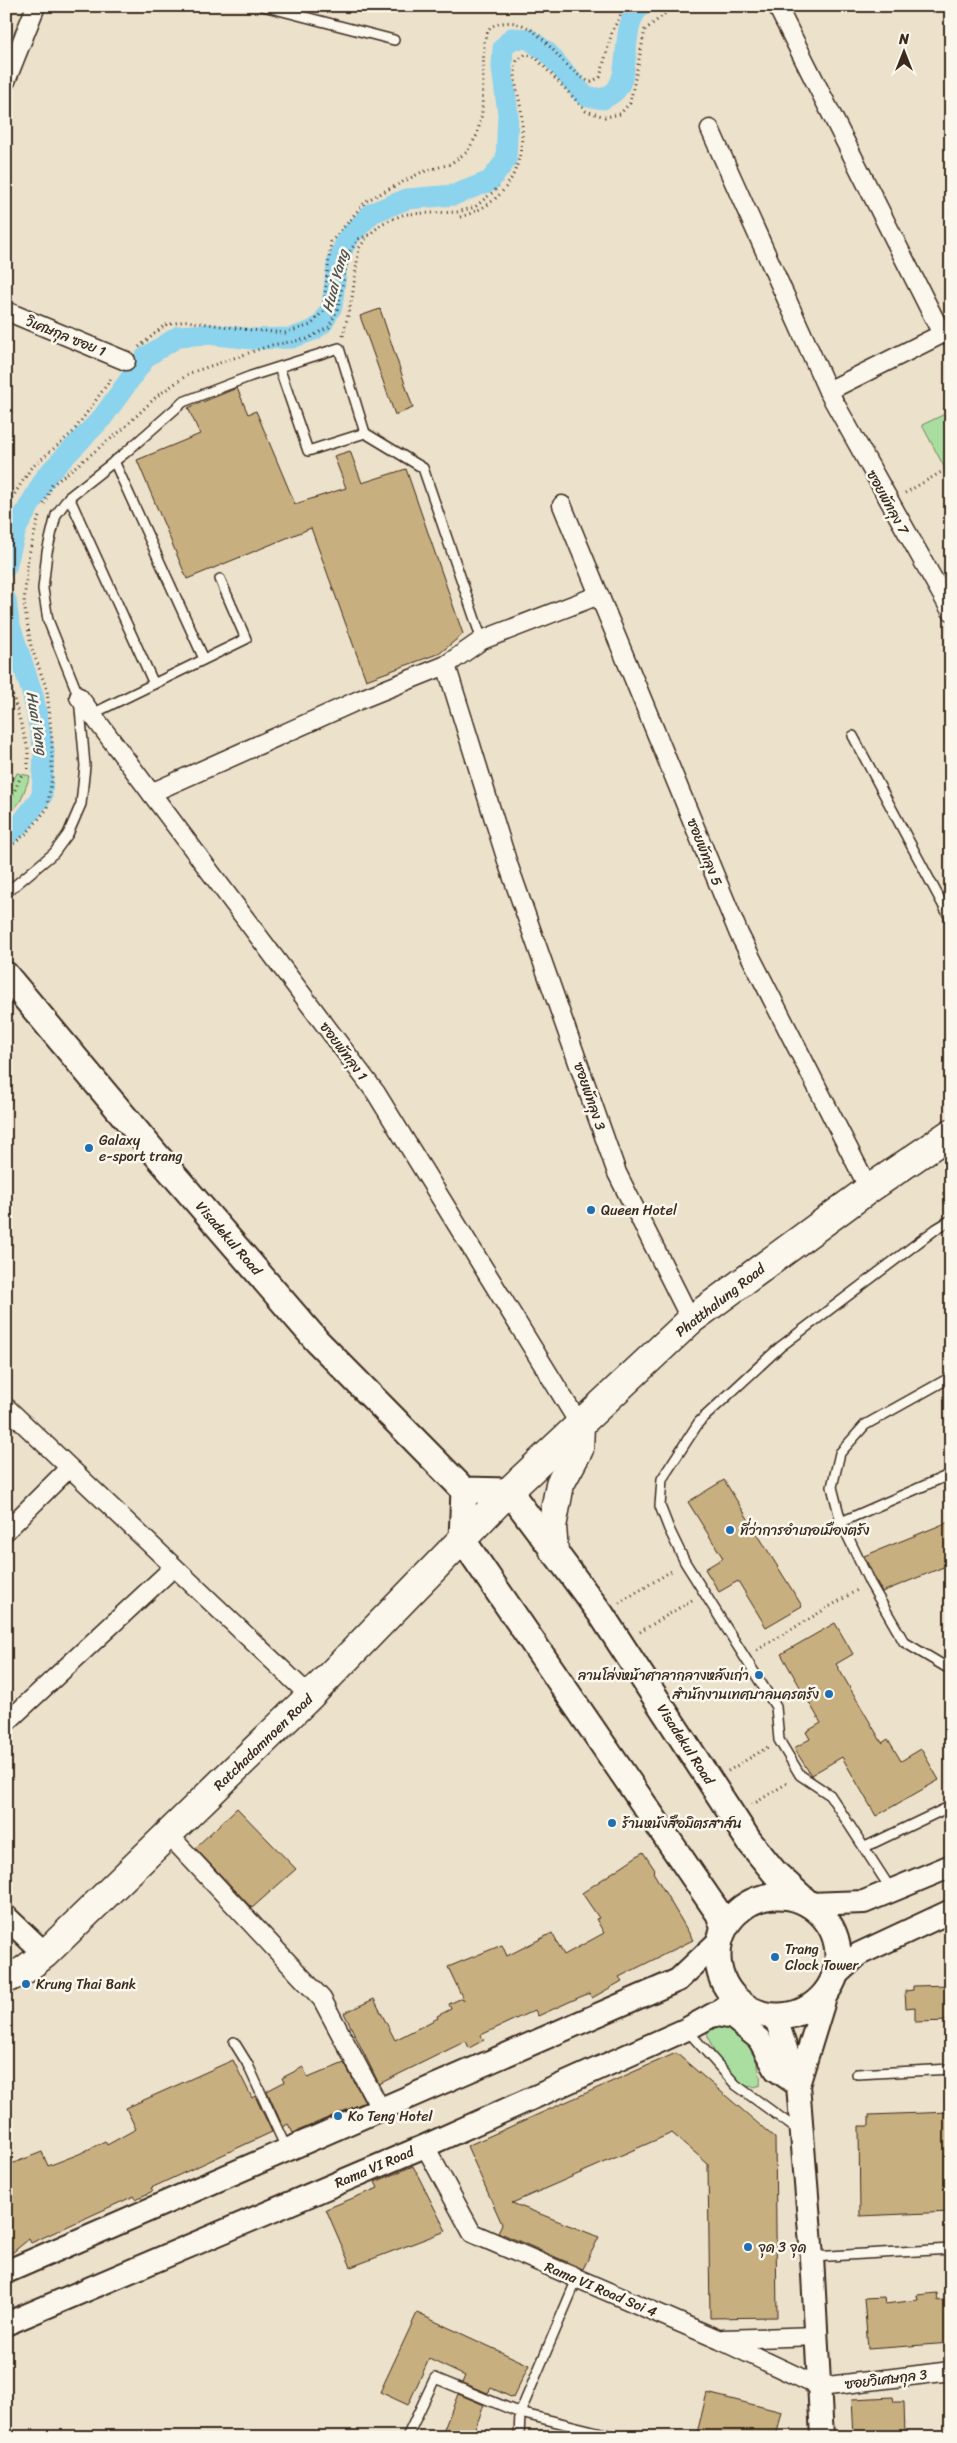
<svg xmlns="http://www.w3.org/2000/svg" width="957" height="2443" viewBox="0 0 957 2443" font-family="Sriracha,'Playpen Sans Thai',sans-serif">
  <rect width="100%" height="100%" fill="#ece1cb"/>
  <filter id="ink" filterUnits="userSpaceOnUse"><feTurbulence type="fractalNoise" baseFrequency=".02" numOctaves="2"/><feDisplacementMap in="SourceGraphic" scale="10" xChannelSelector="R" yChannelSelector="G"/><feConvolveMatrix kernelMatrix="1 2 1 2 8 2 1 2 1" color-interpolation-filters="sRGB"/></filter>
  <g filter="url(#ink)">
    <g fill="#a9dea0" stroke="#72845f">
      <polygon points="951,411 951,480 922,425"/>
      <polygon points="17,773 30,776 21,800 6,820 6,796"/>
      <path d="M712,2025C717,2026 726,2025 731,2028C747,2037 763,2067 760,2085C738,2097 709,2050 707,2031Z"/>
    </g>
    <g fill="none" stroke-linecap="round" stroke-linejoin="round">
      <g stroke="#8cd3ed" stroke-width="21">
        <path d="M6,567L16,529L47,475L102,418L146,357L179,336L208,334L253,339L292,338L314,330L323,323L332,306L337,264L347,239L372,213L407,199L454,195L490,181L506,160L508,114L502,68L503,48L512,38L529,39L548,53L585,96L603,99C607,96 613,94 616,90C632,72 619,25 641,6"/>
        <polyline points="6,600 9,623 33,695 44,751 42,796 20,825 6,836"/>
      </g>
    </g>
    <g fill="#c8af7f" stroke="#3b2a1e">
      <polygon points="380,309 413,408 395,415 360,316"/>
      <polygon points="237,388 248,414 256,411 295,504 346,488 334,456 350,451 362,483 406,469 463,634 440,653 366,680 311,528 187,579 137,460 200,434 188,408"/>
      <polygon points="724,1480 802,1606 766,1627 738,1581 719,1592 705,1569 723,1558 688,1502"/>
      <polygon points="951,1521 951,1564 882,1592 864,1556"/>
      <polygon points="835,1623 853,1654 836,1664 882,1743 888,1739 901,1761 921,1749 939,1780 876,1816 842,1757 811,1775 794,1748 810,1739 806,1732 821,1723 781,1654"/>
      <polygon points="237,1808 296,1869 252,1908 195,1848"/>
      <polygon points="643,1852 655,1870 653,1872 693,1940 619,1977 622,1981 592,1998 589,1993 538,2016 535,2010 481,2035 484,2040 469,2048 466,2041 379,2084 344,2013 374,1999 395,2040 438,2018 437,2016 451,2009 449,2004 462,1998 464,2001 448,1967 502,1945 507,1956 552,1933 564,1955 604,1933 596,1919 599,1918 582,1893"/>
      <polygon points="951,1985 951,2021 915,2022 915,2007 906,2008 905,1991 913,1990 913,1986"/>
      <polygon points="676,2053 775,2138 777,2317 710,2318 708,2164 672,2133 512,2203 599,2237 583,2269 498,2232 502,2224 467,2146"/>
      <polygon points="233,2060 252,2098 255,2096 272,2132 151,2188 153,2191 136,2199 134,2196 31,2243 29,2239 6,2258 6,2166 42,2152 48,2166 79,2154 105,2141 107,2145 136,2129 126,2108"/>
      <polygon points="344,2063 365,2102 293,2133 288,2124 283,2127 267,2091 284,2082 282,2078 303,2067 308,2078"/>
      <polygon points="951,2112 951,2212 860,2216 859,2126 869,2126 869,2115"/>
      <polygon points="413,2166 446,2231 351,2267 326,2209 378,2188 375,2182"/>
      <polygon points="937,2293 938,2301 951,2299 951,2343 868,2349 864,2298 884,2297 885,2304 918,2300 917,2295"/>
      <polygon points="417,2313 529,2365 513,2398 491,2388 488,2393 462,2383 465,2376 429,2359 408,2405 380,2392"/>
      <polygon points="707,2393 782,2412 776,2437 696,2437"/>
      <polygon points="458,2394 484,2405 472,2437 441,2437"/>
      <polygon points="893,2397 894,2402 904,2402 905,2437 854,2437 852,2399"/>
    </g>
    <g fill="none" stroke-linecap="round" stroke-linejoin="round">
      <defs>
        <g id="service">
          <polyline points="263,6 394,40"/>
          <polyline points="365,433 423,468 482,640"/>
          <polyline points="114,461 204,659"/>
          <polyline points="69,497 154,684"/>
          <polyline points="92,714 246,639 220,579"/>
          <polyline points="853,736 951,920"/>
          <polyline points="6,893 54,853 68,834 81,804 85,766 79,697 48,620 43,589 47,552 56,515 69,497 125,453 183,402 251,376 339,348 365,433 308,451 279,367"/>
          <polyline points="951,1377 865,1425 840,1453 832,1487 841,1522 870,1583 904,1642 951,1670"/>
          <polyline points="841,1522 951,1474"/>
          <polyline points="865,1847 951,1806"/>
          <polyline points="892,1891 830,1795 800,1775 779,1740 776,1707 685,1562 669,1529 660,1506 662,1479 699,1422 780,1347 936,1229 951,1220"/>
          <polyline points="687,2030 736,2085 799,2131"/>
          <polyline points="234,2042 247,2063 287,2150"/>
          <polyline points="857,2074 951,2069"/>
          <polyline points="812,2257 951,2249"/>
          <polyline points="407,2437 435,2378 520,2413 618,2437"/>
          <polyline points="519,2437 520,2413 577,2279"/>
        </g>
        <g id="minor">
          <polyline points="777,6 942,334 828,391"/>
          <polyline points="6,81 36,6"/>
          <polyline points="710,129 828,391 951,611"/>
          <polyline points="6,311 126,361"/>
          <polyline points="562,505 739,934 869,1189"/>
          <polyline points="446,665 508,864 617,1173 691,1320"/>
          <polyline points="79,697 376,1093 580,1425"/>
          <polyline points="151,793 359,700 446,665 482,640 599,595"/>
          <polyline points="6,1407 310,1696"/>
          <polyline points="6,1531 69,1468"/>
          <polyline points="6,1723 174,1567"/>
          <polyline points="168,1834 322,1999 381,2110"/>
          <polyline points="425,2146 472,2233 720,2340 820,2387 951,2371"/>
          <polyline points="723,2339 818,2336"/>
        </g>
        <g id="tertiary">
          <polyline points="809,1904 864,1902 951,1866"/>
          <polyline points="6,1917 45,1954"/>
          <polyline points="834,1977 859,1954 951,1911"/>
          <polyline points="717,2015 733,2018 759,2039 776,2070 798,2085"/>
          <polyline points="775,2016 798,2085 812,2257 822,2437"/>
          <polyline points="798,2085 827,1991"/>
          <polyline points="6,2272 678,1980 719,1941"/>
          <polyline points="6,2324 425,2146 687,2029 738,2001"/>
        </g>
        <g id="secondary">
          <polyline points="6,975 154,1152 317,1341 464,1490 509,1491 601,1614 749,1841 775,1873 809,1904"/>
          <polyline points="464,1490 462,1539 719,1914 724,1929"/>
          <circle cx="778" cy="1956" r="60"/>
        </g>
        <g id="primary">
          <polyline points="554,1551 552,1527 560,1484 579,1449 580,1425"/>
          <polyline points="6,1979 23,1971 45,1954 310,1696 509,1491 691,1320 869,1189 951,1133"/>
        </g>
      </defs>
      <use href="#service" stroke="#3b2a1e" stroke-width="12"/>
      <use href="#minor" stroke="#3b2a1e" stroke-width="21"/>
      <use href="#tertiary" stroke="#3b2a1e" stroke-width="26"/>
      <use href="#secondary" stroke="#3b2a1e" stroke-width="29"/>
      <use href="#primary" stroke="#3b2a1e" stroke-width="31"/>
      <g stroke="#3b2a1e" stroke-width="3" stroke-dasharray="1 4" stroke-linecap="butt">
        <path d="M460,217C512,202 527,160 521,109C518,92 512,78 517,61L526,54L536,58L586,111L605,117L620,114L630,103L645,30L667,12L688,6"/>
        <polyline points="343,336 352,298 359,248 369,235 383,223 405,214 458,212 475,207 499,187"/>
        <path d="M139,347L165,325L186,321L251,330L285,333L311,325L323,311L331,242L366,201L422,172L450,164L467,152L477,135L482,114L484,41L490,27C538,5 555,69 591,82L600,77L612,32L625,6"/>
        <polyline points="905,493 945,470 951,470"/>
        <polyline points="44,504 52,485 122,430 157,396 190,373 272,345 307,339 329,327 338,308 349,252 359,239 369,235"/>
        <polyline points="6,512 12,498 31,468 73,432 113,376"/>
        <polyline points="6,671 28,749 28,769"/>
        <polyline points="6,802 13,794 22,774"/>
        <polyline points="6,850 27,833 47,809 52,777 52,740 47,690 31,646 24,603 28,558 39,516"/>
        <polyline points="619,1603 673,1570"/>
        <polyline points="640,1632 692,1600"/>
        <polyline points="757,1650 859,1589"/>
        <polyline points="728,1771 768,1747"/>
        <polyline points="752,1805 789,1782"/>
      </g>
      <use href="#service" stroke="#fbf7ec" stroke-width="9"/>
      <use href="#minor" stroke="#fbf7ec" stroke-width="18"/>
      <use href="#tertiary" stroke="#fbf7ec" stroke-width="22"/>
      <use href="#secondary" stroke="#fbf7ec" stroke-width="25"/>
      <use href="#primary" stroke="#fbf7ec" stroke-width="28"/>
    </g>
  </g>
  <g fill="#1f6fb2" stroke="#fbf7ec" stroke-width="2">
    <circle cx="89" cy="1148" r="5"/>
    <circle cx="591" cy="1210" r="5"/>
    <circle cx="730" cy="1530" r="5"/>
    <circle cx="759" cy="1675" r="5"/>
    <circle cx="829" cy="1694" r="5"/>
    <circle cx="612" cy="1823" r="5"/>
    <circle cx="775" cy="1957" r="5"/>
    <circle cx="26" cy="1984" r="5"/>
    <circle cx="338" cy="2116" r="5"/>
    <circle cx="748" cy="2247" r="5"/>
  </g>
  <g text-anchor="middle" stroke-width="5" stroke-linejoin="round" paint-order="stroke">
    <g font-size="14" fill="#3b2a1e" stroke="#fbf7ec">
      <text transform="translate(66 336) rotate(22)" y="5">วิเศษกุล ซอย 1</text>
      <text transform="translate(888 502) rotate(61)" y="5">ซอยพัทลุง 7</text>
      <text transform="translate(705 852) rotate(68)" y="5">ซอยพัทลุง 5</text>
      <text transform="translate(344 1051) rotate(53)" y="5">ซอยพัทลุง 1</text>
      <text transform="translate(590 1096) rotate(71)" y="5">ซอยพัทลุง 3</text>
      <text transform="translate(229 1238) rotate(49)" y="5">Visadekul Road</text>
      <text transform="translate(720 1300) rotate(-38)" y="5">Phatthalung Road</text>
      <text transform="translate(263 1742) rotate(-44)" y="5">Ratchadamnoen Road</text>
      <text transform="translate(686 1744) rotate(57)" y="5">Visadekul Road</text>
      <text transform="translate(374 2167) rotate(-23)" y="5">Rama VI Road</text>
      <text transform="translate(601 2289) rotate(23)" y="5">Rama VI Road Soi 4</text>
      <text transform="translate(886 2379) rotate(-7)" y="5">ซอยวิเศษกุล 3</text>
    </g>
    <g font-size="14" fill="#3b2a1e" stroke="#fbf7ec" text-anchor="start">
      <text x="99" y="1145">Galaxy<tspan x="99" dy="16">e-sport trang</tspan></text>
      <text x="601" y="1215">Queen Hotel</text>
      <text x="740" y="1535">ที่ว่าการอำเภอเมืองตรัง</text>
      <text x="749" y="1680" text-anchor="end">ลานโล่งหน้าศาลากลางหลังเก่า</text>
      <text x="819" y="1699" text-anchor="end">สำนักงานเทศบาลนครตรัง</text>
      <text x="622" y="1828">ร้านหนังสือมิตรสาส์น</text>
      <text x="785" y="1954">Trang<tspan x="785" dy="16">Clock Tower</tspan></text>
      <text x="36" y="1989">Krung Thai Bank</text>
      <text x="348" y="2121">Ko Teng Hotel</text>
      <text x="758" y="2252">จุด 3 จุด</text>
    </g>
    <g font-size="15" font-style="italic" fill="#4f5452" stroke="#fbf7ec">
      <text transform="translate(335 281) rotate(-75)" y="5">Huai Yang</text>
      <text transform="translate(37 723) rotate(80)" y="5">Huai Yang</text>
    </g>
  </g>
  <rect width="957" height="2443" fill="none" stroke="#fbf7ec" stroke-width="25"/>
  <rect x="12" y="12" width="932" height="2418" fill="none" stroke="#3b2a1e" stroke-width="2" filter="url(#ink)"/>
  <g transform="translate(904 52)" stroke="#fbf7ec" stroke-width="4" paint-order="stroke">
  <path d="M0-4L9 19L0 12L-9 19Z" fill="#3b2a1e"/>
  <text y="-8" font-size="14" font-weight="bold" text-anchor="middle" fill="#3b2a1e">N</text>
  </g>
</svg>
